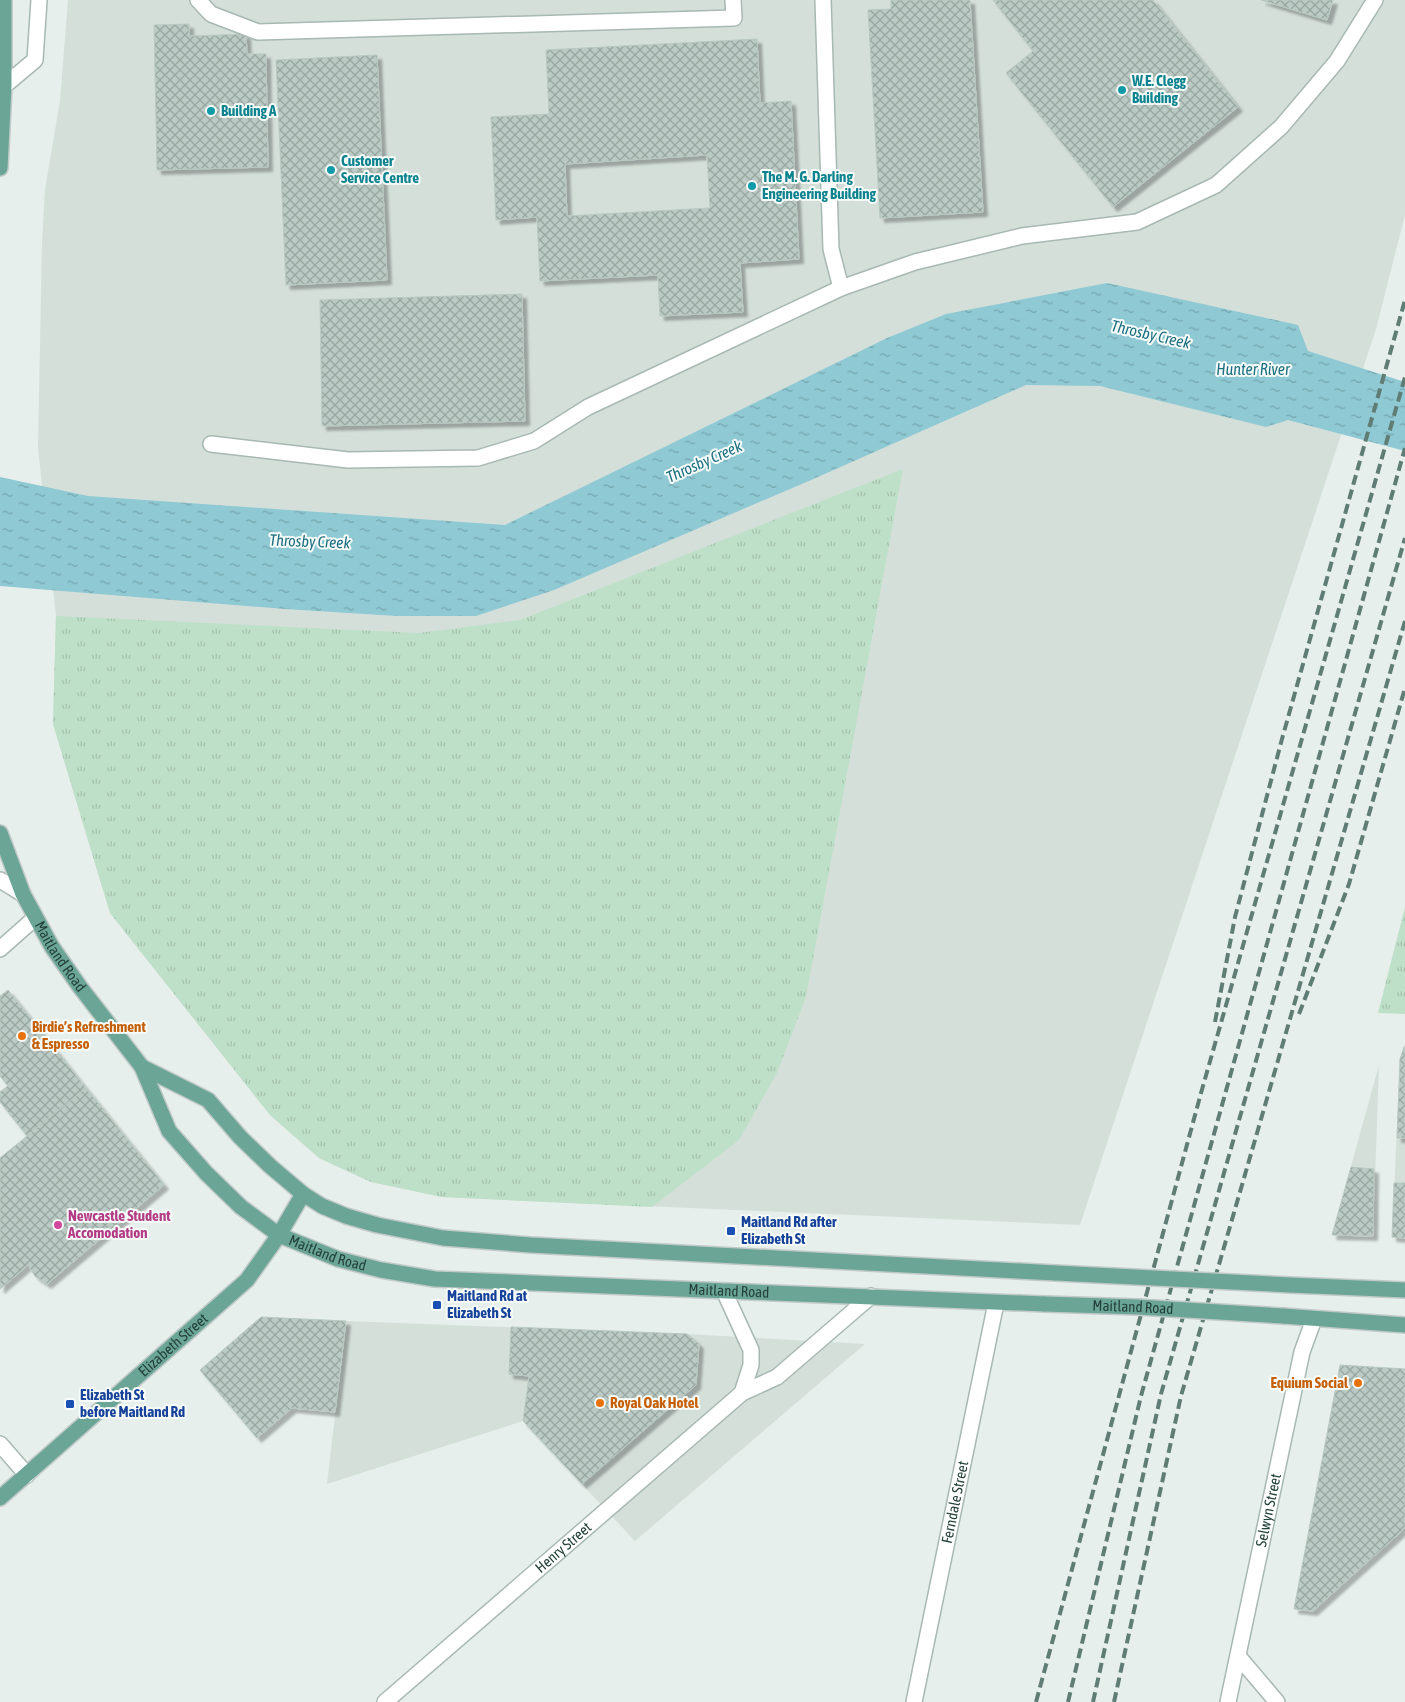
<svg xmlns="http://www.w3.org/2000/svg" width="1405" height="1702" viewBox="0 0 1405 1702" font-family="'Asap Condensed',sans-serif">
  <defs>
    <pattern id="park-tufts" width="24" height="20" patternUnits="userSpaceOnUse" patternTransform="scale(1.25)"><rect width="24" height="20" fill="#bfe0c8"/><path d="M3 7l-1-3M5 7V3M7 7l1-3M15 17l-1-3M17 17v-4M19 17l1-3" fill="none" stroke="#a4c1ad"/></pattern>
    <pattern id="water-ripples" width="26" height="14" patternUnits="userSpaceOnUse" patternTransform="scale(1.25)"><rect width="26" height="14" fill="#8ec9d4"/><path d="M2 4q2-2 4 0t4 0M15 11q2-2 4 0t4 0" fill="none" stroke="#74a5ad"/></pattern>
    <pattern id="building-cross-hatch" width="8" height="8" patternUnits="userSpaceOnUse" patternTransform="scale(1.25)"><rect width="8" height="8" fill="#bbcac4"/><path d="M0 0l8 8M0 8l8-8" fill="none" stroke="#98a6a0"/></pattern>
    <filter id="shadow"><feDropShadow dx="4.5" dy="4.5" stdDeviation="1" flood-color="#0004"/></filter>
  </defs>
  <rect width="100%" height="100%" fill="#e6efeb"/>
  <g fill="#d4dfda">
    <polygon points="68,0 1405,0 1405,215 1376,329 1080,1225 442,1197 371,1182 319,1158 270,1115 110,913 53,724 56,616 38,448 42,243 45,189 60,101"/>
    <polygon points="1405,1043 1405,1238 1392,1237 1400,1059"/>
    <polygon points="1379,1065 1373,1236 1332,1235"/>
    <polygon points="346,1321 687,1334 865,1344 635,1541 523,1421 327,1484"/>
  </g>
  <g fill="url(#park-tufts)">
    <polygon points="903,469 806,997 777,1073 739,1140 652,1207 442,1197 371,1182 319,1158 270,1115 110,913 53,724 56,616 419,633 520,620"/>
    <polygon points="1405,907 1405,1014 1378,1013"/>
  </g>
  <polygon fill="url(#water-ripples)" points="1107,283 1298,325 1308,351 1405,382 1405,451 1288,420 1266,427 1100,386 1026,385 811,480 554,590 476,616 397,616 285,609 0,586 0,477 88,496 505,525 887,338 946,314"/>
  <g fill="url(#building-cross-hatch)" stroke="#b8c9c2" fill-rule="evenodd" filter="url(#shadow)">
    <polygon points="891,0 970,0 983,212 880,218 868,10 891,9"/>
    <polygon points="993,0 1153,0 1238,107 1113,207 1006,73 1033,51"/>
    <polygon points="1261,0 1333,0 1327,20"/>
    <polygon points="189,24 189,36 246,34 247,54 266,54 268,167 157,170 154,25"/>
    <path d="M757,39L760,103L791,101L799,259L740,263L743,312L660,316L658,275L540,281L537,217L496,220L491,117L549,114L546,50ZM707,155L710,208L567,216L565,164Z"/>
    <polygon points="377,55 387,280 286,285 276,60"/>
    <polygon points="522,294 525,421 322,426 320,300"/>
    <polygon points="8,990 86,1088 27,1136 0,1102 0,1092 8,1086 0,1076 0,996"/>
    <polygon points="1404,1047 1405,1047 1405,1138 1397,1138 1400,1059"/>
    <polygon points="86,1088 164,1185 47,1284 35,1276 28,1265 0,1289 0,1158"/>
    <polygon points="1351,1167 1374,1169 1373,1236 1332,1235"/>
    <polygon points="1394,1183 1405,1183 1405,1238 1392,1237"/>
    <polygon points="261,1317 346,1321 335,1412 292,1408 257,1438 200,1370"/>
    <polygon points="511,1327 687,1334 699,1344 696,1385 582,1484 523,1421 529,1376 509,1374"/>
    <polygon points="1340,1365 1405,1369 1405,1528 1313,1611 1294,1609"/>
  </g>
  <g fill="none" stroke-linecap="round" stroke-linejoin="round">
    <defs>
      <g id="minor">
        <polyline points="198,0 211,14 258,32 734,18 733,0"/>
        <polyline points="823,0 831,249 841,288"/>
        <polyline points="4,86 35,60 39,0"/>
        <polyline points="211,444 348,460 478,458 534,441 588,407 841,288 915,262 1022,236 1137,222 1216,185 1281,127 1337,61 1375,0"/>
        <polyline points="0,880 23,894"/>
        <polyline points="0,949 35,918"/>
        <polyline points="724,1291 751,1350 751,1365 742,1393"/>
        <polyline points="0,1444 27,1475"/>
        <polyline points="1238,1656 1277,1702"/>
        <path id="s1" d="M385,1702L742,1393L777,1377L871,1296"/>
        <path id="s2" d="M914,1702L996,1303"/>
        <path id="s3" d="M1228,1702L1302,1352L1314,1319"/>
      </g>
      <g id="major">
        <polyline points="0,168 4,86 4,0"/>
        <path id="s4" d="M0,833L23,894L52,947L80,987L142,1067L169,1131L206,1173L241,1207L279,1235L338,1259L381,1270L435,1279L1045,1304"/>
        <polyline points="142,1067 208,1100 240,1137 270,1166 303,1194 322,1206 346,1216 377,1225 443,1238 531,1245 1056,1273"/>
        <polyline points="1290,1285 1405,1290"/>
        <polyline points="1283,1316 1405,1325"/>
        <path id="s5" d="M0,1498L247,1280L279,1235L303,1194"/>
      </g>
    </defs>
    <use href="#minor" stroke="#a8b8b2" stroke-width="18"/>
    <use href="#major" stroke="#c2cac8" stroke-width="18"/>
    <use href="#minor" stroke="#fff" stroke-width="15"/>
    <use href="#major" stroke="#6aa596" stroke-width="15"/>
    <g stroke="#5f7d75" stroke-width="4" stroke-dasharray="10 5" stroke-linecap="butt">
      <polyline points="1299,1014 1349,884 1405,688"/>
      <polyline points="1215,1022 1235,917 1282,739 1405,300"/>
      <polyline points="1036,1702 1201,1093 1405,377"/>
      <polyline points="1068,1702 1141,1396 1405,448"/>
      <polyline points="1093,1702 1161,1394 1405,538"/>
      <polyline points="1114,1702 1181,1396 1405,621"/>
    </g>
    <defs>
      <g id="major-bridge">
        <polyline points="1056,1273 1290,1285"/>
        <path id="s6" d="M1045,1304L1138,1307L1283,1316"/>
      </g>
    </defs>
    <use href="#major-bridge" stroke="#c2cac8" stroke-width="18" stroke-linecap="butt"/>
    <use href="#major-bridge" stroke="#6aa596" stroke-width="15"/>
  </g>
  <g fill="#0f9aa8" stroke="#f7fbf9" stroke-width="2">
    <circle cx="1122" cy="90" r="5"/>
    <circle cx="211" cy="111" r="5"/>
    <circle cx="331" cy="170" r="5"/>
    <circle cx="752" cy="186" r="5"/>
  </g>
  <g fill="#e8710a" stroke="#f7fbf9" stroke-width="2">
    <circle cx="22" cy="1036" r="5"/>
    <circle cx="1358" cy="1383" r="5"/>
    <circle cx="600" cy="1403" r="5"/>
  </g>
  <circle fill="#d1479c" stroke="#f7fbf9" stroke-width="2" cx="58" cy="1225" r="5"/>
  <g fill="#1a4fb4" stroke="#f7fbf9" stroke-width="2">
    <rect x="726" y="1226" width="10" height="10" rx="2.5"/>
    <rect x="432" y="1300" width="10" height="10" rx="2.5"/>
    <rect x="65" y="1399" width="10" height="10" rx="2.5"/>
  </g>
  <g text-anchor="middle" stroke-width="4" stroke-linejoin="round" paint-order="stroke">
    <g font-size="15" font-weight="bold" fill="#0d838f" stroke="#f7fbf9" text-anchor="start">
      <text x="1132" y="86">W.E. Clegg<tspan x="1132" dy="17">Building</tspan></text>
      <text x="221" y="116">Building A</text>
      <text x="341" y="166">Customer<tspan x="341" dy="17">Service Centre</tspan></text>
      <text x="762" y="182">The M. G. Darling<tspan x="762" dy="17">Engineering Building</tspan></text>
    </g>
    <g font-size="15" fill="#24423a" stroke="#f7fbf9">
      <text dy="5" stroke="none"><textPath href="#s4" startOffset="138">Maitland Road</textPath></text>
      <text dy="5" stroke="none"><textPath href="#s4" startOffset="549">Maitland Road</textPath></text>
      <text dy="5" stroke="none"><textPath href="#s4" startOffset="954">Maitland Road</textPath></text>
      <text dy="5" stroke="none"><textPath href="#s6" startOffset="88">Maitland Road</textPath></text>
      <text dy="5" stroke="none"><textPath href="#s5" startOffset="231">Elizabeth Street</textPath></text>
      <text dy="5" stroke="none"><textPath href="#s2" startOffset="204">Ferndale Street</textPath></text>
      <text dy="5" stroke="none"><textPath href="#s3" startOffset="196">Selwyn Street</textPath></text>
      <text dy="5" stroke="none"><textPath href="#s1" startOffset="236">Henry Street</textPath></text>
    </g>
    <g font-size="15" font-weight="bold" fill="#c56008" stroke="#f7fbf9" text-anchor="start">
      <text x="32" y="1032">Birdie’s Refreshment<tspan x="32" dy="17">&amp; Espresso</tspan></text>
      <text x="1348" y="1388" text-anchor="end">Equium Social</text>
      <text x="610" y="1408">Royal Oak Hotel</text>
    </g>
    <g font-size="15" font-weight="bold" fill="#b23c85" stroke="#f7fbf9" text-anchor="start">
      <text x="68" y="1221">Newcastle Student<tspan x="68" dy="17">Accomodation</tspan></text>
    </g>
    <g font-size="15" font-weight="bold" fill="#164399" stroke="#f7fbf9" text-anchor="start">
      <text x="741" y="1227">Maitland Rd after<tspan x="741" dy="17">Elizabeth St</tspan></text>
      <text x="447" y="1301">Maitland Rd at<tspan x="447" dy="17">Elizabeth St</tspan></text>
      <text x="80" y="1400">Elizabeth St<tspan x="80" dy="17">before Maitland Rd</tspan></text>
    </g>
    <g font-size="16" font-style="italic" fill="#1c6f80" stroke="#f7fbf9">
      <text transform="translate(1151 334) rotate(13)" y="6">Throsby Creek</text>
      <text x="1253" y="375">Hunter River</text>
      <text transform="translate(704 461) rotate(-24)" y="6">Throsby Creek</text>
      <text transform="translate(310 541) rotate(2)" y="6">Throsby Creek</text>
    </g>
  </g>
</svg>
